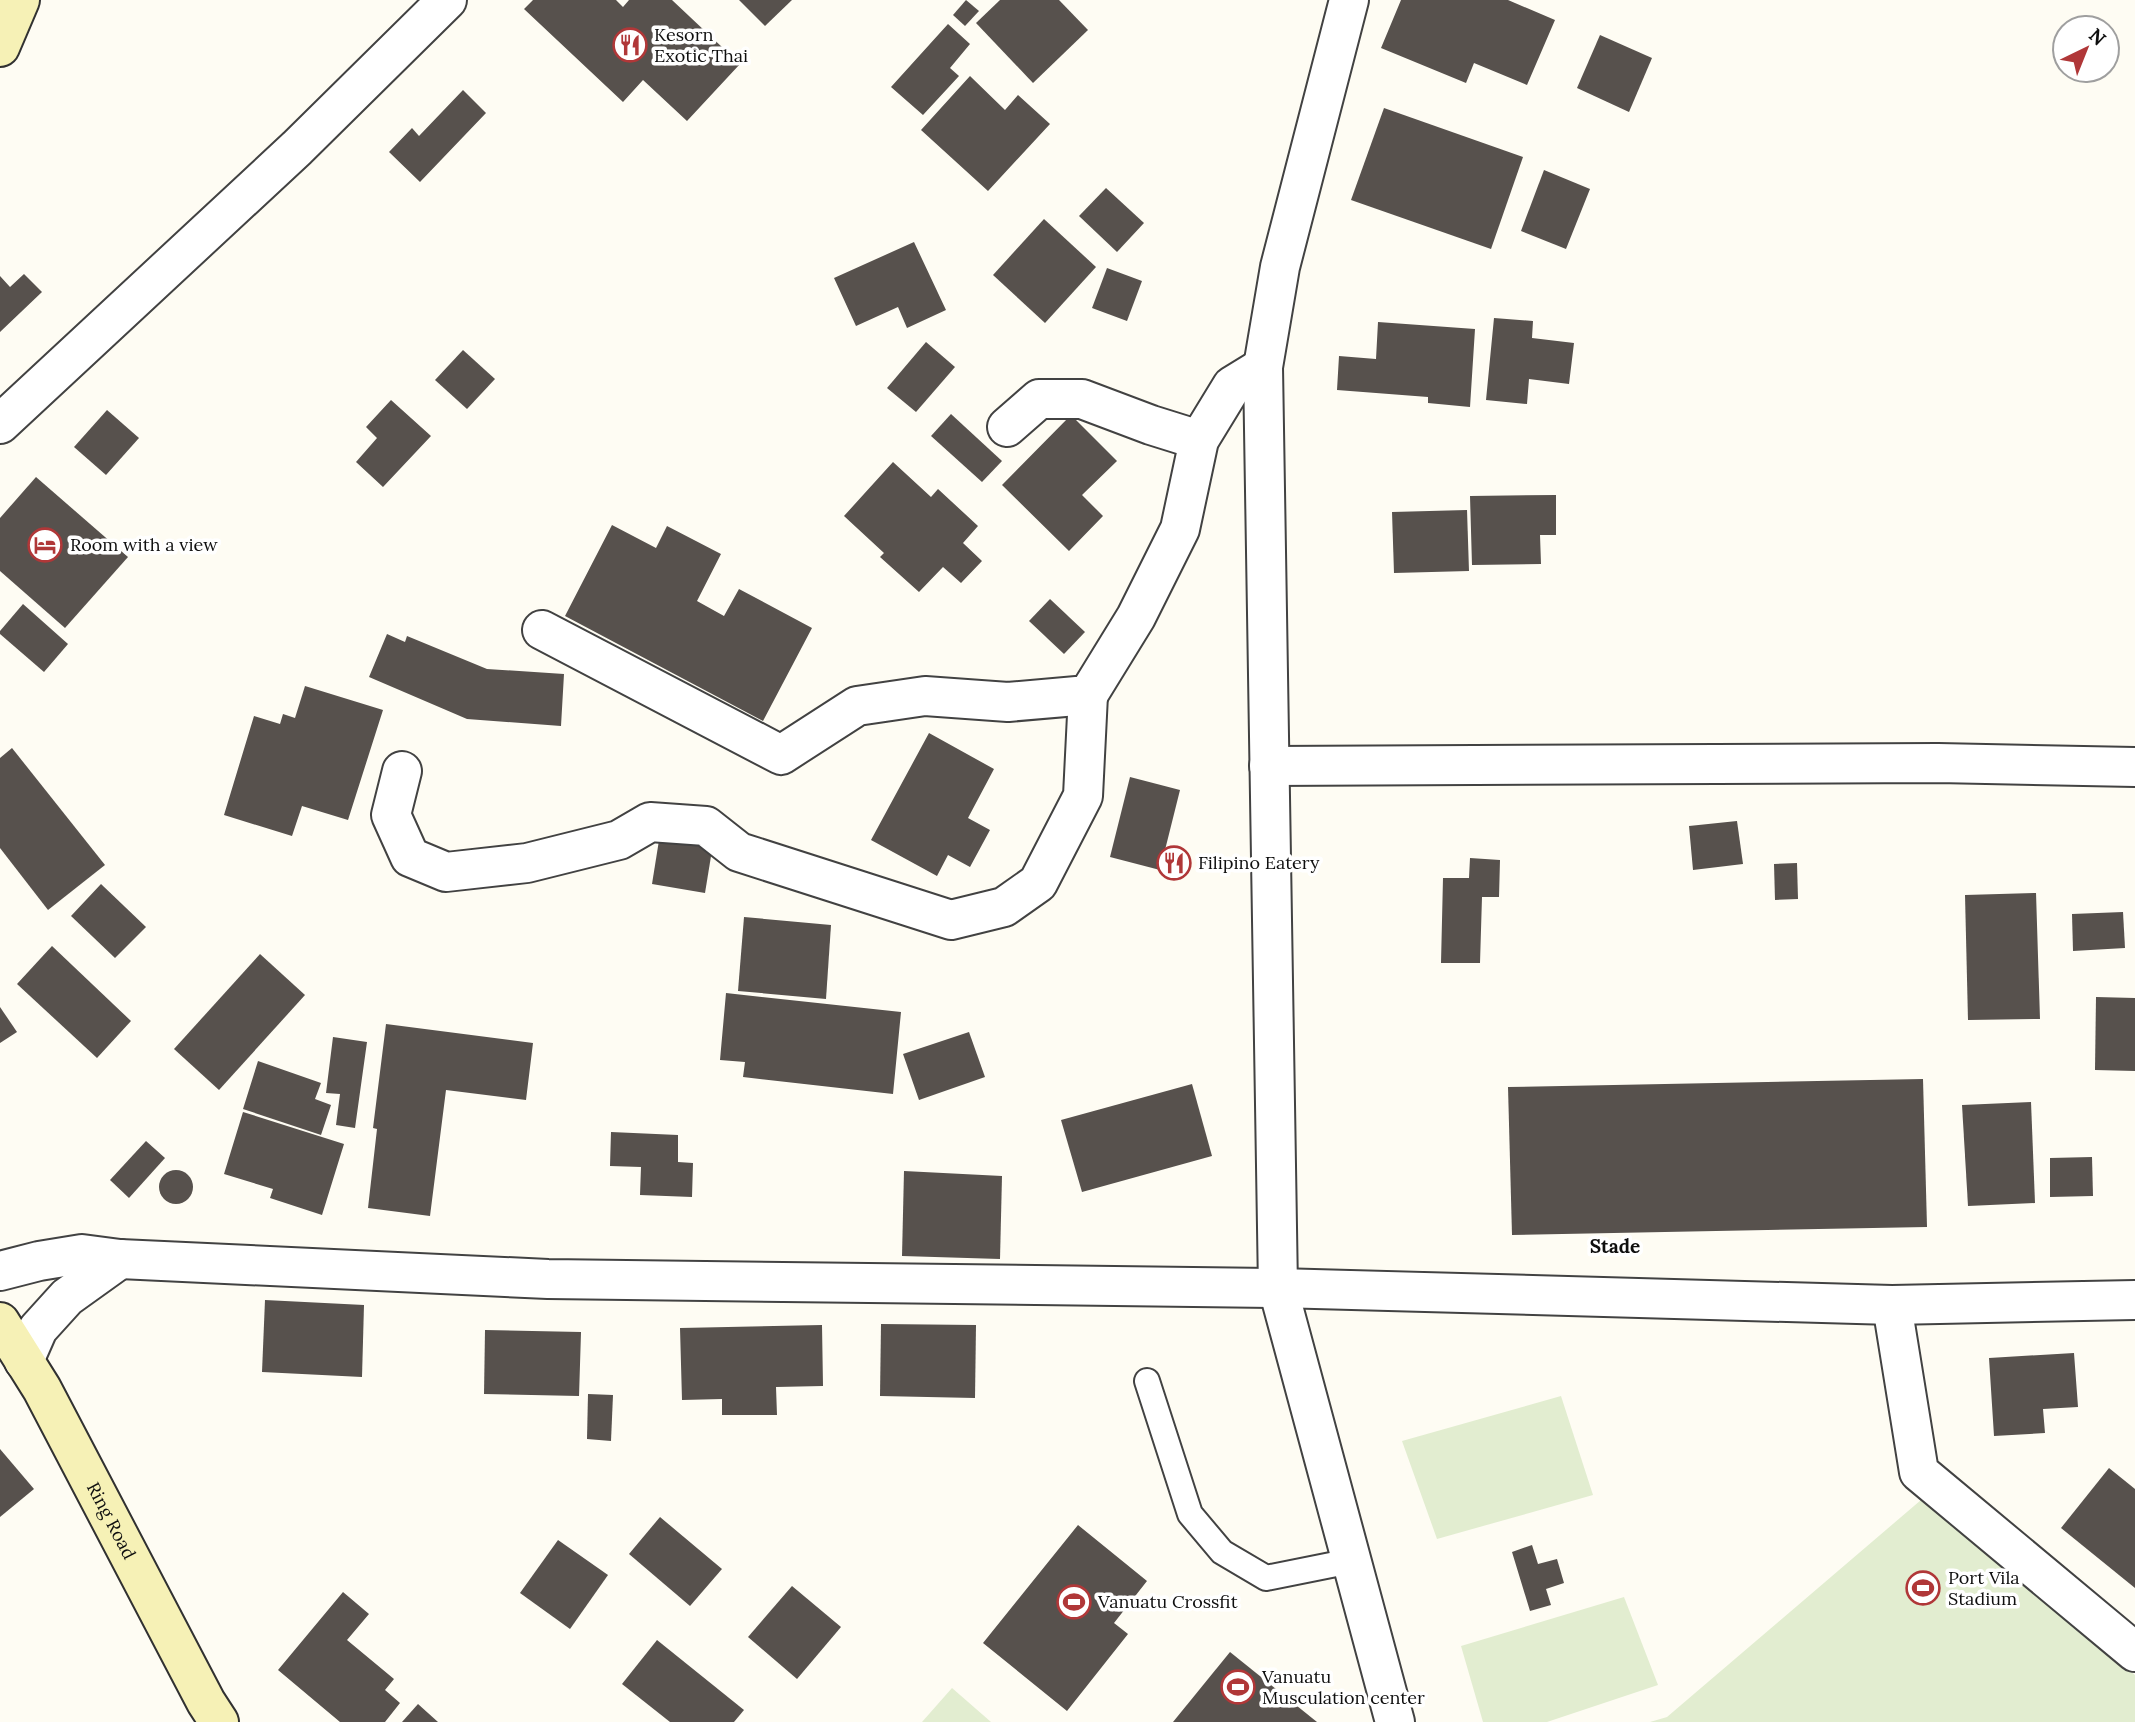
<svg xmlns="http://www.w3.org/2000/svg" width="2135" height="1722" viewBox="0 0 2135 1722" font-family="Lora,serif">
  <rect width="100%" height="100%" fill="#fefcf3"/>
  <g fill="#e2edd0">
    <polygon points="1561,1396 1593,1495 1437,1539 1402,1441"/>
    <polygon points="1921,1500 2135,1675 2135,1722 1650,1722 1667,1717"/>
    <polygon points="1624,1597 1658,1685 1547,1722 1483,1722 1461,1646"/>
    <polygon points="952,1688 991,1722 922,1722"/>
  </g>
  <g fill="#57514d">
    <polygon points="533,0 616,0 623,7 629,0 672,0 740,64 687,121 643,80 623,102 524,9"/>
    <polygon points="739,0 792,0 765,26"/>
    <polygon points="966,0 979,11 965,26 953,15"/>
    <polygon points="1000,0 1059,0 1088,30 1033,83 976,23"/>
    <polygon points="1401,0 1508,0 1555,20 1527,85 1474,63 1466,83 1381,48"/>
    <polygon points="948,24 970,44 950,68 959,76 923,115 891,87"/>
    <polygon points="1600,35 1652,58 1629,112 1577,88"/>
    <polygon points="970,76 1005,110 1018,95 1050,124 988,191 921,130"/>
    <polygon points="463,90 486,113 420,182 389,152 412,128 419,136"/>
    <polygon points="1384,108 1523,157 1491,249 1351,200"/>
    <polygon points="1544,170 1590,189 1566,249 1521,231"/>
    <polygon points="1106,188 1144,223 1117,252 1079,216"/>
    <polygon points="1044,219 1096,267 1045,323 993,275"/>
    <polygon points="914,242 946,310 907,328 898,307 856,326 834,278"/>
    <polygon points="1107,268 1142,281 1127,321 1092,308"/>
    <polygon points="24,274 42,292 0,332 0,276 10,287"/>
    <polygon points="1494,318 1533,321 1532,338 1574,343 1569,384 1529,379 1527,404 1486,400"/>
    <polygon points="1378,322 1475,329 1470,407 1428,403 1428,397 1337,390 1339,356 1376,359"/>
    <polygon points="926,342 955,367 916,412 887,388"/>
    <polygon points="463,350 495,379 467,409 435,380"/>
    <polygon points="391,400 431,436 383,487 356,462 377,438 366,427"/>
    <polygon points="107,410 139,438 106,475 74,447"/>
    <polygon points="951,414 1002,461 982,482 931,436"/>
    <polygon points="1071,415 1117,461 1082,495 1103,516 1069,551 1002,485"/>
    <polygon points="893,462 931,497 938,489 978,526 963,543 982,561 961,583 943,567 919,592 880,557 884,553 844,516"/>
    <polygon points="36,477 128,557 65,628 0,571 0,518"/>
    <polygon points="1556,495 1556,535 1540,535 1541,564 1472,565 1470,496"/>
    <polygon points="1467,510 1469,571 1394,573 1392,512"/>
    <polygon points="612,525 656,548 667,526 721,554 697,601 724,616 739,589 812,628 763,721 565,616"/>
    <polygon points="1050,599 1085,632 1064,654 1029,621"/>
    <polygon points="23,604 68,644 44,672 0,634 0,631"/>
    <polygon points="387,634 405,642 407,636 487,669 564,674 561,726 467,719 369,677"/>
    <polygon points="305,686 383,710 348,820 302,806 292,836 224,815 254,716 280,724 283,714 295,718"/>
    <polygon points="929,733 994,769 968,818 990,830 970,867 948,855 937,876 871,840"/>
    <polygon points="12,748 105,865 48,910 0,848 0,758"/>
    <polygon points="1130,777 1180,790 1160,870 1110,857"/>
    <polygon points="1737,821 1743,864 1693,870 1689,826"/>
    <polygon points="660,834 713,844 705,893 652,884"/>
    <polygon points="1470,858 1500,860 1499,897 1482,897 1480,963 1441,963 1443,878 1469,878"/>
    <polygon points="1797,863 1798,899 1775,900 1774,864"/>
    <polygon points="101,884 146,927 115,958 71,916"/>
    <polygon points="2036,893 2040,1019 1968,1020 1965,895"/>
    <polygon points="2123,912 2125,948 2073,951 2072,914"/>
    <polygon points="744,917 831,925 826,999 738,991"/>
    <polygon points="52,946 131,1021 97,1058 17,984"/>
    <polygon points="260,954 305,995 219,1090 174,1049"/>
    <polygon points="726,993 901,1012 893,1094 743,1077 745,1062 720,1060"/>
    <polygon points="2096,997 2135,998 2135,1071 2095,1070"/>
    <polygon points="0,1007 17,1032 0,1043"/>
    <polygon points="386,1024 533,1043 526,1100 446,1090 430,1216 368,1208 377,1129 373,1128"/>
    <polygon points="969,1032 985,1077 919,1100 903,1054"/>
    <polygon points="333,1037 367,1042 355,1128 336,1125 340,1094 326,1093"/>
    <polygon points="258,1061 321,1083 315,1099 331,1105 321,1135 243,1109"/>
    <polygon points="1923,1079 1927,1227 1512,1235 1508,1087"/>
    <polygon points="1192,1084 1212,1156 1082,1192 1061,1120"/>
    <polygon points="2031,1102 2035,1203 1968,1206 1962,1105"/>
    <polygon points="243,1112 344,1144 322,1215 270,1198 273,1189 224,1174"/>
    <polygon points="611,1132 678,1135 678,1162 693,1163 692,1197 640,1195 641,1167 610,1166"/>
    <polygon points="146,1141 165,1158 129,1198 110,1180"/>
    <polygon points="2092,1157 2093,1196 2050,1197 2050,1158"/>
    <circle cx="176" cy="1187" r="17"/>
    <polygon points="904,1171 1002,1176 1000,1259 902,1256"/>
    <polygon points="265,1300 364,1305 362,1377 262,1372"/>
    <polygon points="881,1324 976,1325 975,1398 880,1396"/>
    <polygon points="822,1325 823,1386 776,1387 777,1415 722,1415 722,1399 682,1400 680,1328"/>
    <polygon points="485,1330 581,1332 579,1396 484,1394"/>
    <polygon points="2074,1353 2078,1407 2043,1409 2045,1433 1994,1436 1989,1358"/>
    <polygon points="588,1394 613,1395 611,1441 587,1439"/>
    <polygon points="0,1449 34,1489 0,1517"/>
    <polygon points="2109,1468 2135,1489 2135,1588 2061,1528"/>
    <polygon points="660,1517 722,1569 690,1606 629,1554"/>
    <polygon points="1078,1525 1147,1581 1114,1623 1128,1634 1067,1711 983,1643"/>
    <polygon points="558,1540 608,1575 570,1629 520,1593"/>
    <polygon points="1532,1545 1538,1564 1557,1559 1564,1583 1546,1589 1551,1605 1530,1611 1512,1552"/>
    <polygon points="792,1586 841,1627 797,1679 748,1637"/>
    <polygon points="343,1592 369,1614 347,1640 394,1679 385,1690 400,1703 385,1722 340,1722 278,1670"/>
    <polygon points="657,1640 744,1710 734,1722 670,1722 622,1684"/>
    <polygon points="1230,1652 1317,1722 1173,1722"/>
    <polygon points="418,1704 438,1722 402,1722"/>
  </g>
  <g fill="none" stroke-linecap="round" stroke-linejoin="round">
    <defs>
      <polyline id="service" points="1147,1381 1190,1514 1222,1552 1266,1578 1351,1561"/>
      <g id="minor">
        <polyline points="1349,0 1280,267 1263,367 1278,1288 1395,1722"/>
        <polyline points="0,424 297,148 447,0"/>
        <polyline points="1007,427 1039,399 1082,399 1151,425 1199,440"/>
        <polyline points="542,630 781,755 857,706 925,696 1008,702 1088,695 1136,617 1180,529 1199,440 1232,386 1263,367"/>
        <polyline points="1269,766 1938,763 2135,767"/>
        <polyline points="402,771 391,815 410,857 446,872 527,863 619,840 650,822 706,826 739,852 951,920 1004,907 1038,883 1083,796 1088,695"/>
        <polyline points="0,1271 39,1261 82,1254 120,1259 548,1279 1278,1288 1892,1305 2135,1300"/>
        <polyline points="1892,1305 1919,1472 2135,1652"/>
        <polyline points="24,1361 38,1329 67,1297 120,1259"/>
      </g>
      <g id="secondary">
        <polyline points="0,47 20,0"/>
        <path id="s1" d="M0,1322L42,1389L206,1702L219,1722"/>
      </g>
    </defs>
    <use href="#service" stroke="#424242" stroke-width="28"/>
    <use href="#minor" stroke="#424242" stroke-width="42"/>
    <use href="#secondary" stroke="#313131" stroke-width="42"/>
    <use href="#service" stroke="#fff" stroke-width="24"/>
    <use href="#minor" stroke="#fff" stroke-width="38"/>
    <use href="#secondary" stroke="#f6f1b6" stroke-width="38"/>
  </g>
  <defs>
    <symbol id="restaurant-ring" viewBox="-11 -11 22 22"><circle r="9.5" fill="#fff" stroke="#b03738" stroke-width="1.5"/><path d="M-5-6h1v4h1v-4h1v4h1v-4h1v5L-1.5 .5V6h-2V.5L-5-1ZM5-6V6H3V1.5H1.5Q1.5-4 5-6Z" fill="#b03738"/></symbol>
    <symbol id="hotel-ring" viewBox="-11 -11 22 22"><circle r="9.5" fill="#fff" stroke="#b03738" stroke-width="1.5"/><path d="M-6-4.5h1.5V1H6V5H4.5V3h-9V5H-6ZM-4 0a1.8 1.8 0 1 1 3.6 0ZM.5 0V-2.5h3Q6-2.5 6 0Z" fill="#b03738"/></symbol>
    <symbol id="stadium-ring" viewBox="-11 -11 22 22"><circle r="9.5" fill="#fff" stroke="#b03738" stroke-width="1.5"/><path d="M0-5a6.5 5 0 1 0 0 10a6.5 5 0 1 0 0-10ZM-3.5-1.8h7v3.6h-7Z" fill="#b03738"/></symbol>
  </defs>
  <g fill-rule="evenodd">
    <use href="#restaurant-ring" x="611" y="26" width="38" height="38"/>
    <use href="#hotel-ring" x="26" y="526" width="38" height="38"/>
    <use href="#restaurant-ring" x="1155" y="844" width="38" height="38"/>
    <use href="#stadium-ring" x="1904" y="1569" width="38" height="38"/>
    <use href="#stadium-ring" x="1055" y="1583" width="38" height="38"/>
    <use href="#stadium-ring" x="1219" y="1668" width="38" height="38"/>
  </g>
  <g text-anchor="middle" stroke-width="7" stroke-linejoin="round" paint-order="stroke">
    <g font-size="18" fill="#0f0f0f" stroke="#fff" text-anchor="start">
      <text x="654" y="41">Kesorn<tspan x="654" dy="21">Exotic Thai</tspan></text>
      <text x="70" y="551">Room with a view</text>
      <text x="1198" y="869">Filipino Eatery</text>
      <text x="1948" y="1584">Port Vila<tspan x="1948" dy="21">Stadium</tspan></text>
      <text x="1098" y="1608">Vanuatu Crossfit</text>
      <text x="1262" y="1683">Vanuatu<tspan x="1262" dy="21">Musculation center</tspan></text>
    </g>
    <g font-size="18" fill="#0f0f0f" stroke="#fff">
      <text dy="6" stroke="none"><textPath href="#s1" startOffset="228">Ring Road</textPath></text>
    </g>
    <g font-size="19" font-weight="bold" fill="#0f0f0f" stroke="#fff">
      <text x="1615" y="1253">Stade</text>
    </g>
  </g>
  <g transform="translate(2086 49) rotate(43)"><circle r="33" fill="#ffffff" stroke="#9f9f9f" stroke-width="2"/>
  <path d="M0-5L12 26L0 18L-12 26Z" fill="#b03738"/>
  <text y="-10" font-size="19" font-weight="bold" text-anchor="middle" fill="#0f0f0f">N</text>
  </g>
</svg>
